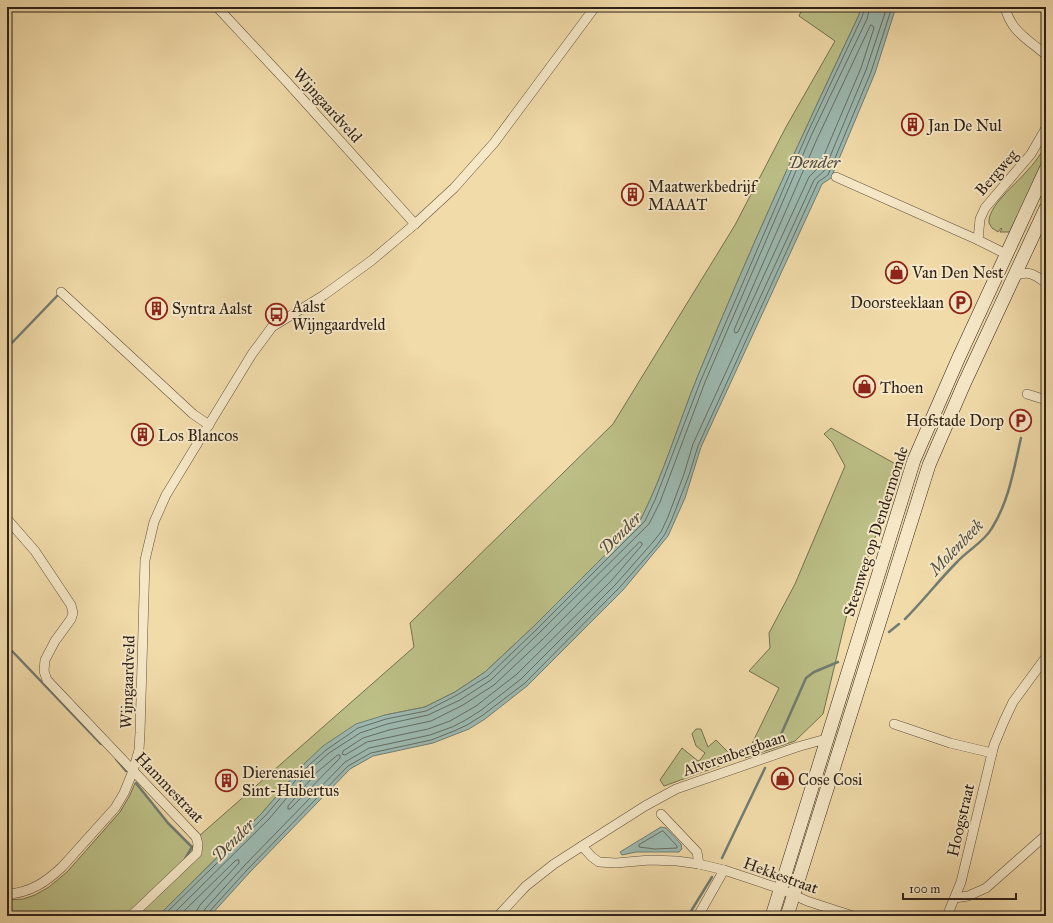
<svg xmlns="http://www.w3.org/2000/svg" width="1053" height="923" viewBox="0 0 1053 923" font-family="'IM FELL Great Primer',serif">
  <rect width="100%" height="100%" fill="#f1dba9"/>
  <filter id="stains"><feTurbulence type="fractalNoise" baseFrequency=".005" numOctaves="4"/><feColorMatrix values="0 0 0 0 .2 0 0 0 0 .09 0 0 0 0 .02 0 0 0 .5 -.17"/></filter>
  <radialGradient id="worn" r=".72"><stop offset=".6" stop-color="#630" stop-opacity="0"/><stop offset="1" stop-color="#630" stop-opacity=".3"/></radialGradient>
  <g fill="#bcc087" stroke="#757050">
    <path d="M803,7H861L859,15C802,135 747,255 697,378C678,425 664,473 641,519L532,628L485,672L455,692L425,707L385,715L305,763L262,813L158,916H7V900L23,899L35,895L49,887L67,872L120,812L130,795L135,783L168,823L192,847L199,836L414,647L410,623L613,424L735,225L786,127L835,41L799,16Z"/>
    <path d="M1046,145V161L1012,232H1000L1002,229L1001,228L998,232L992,228L989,223C987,207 1016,184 1026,172C1034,164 1041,154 1046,145Z"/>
    <polygon points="831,428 901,467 847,614 823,714 795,741 745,758 779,688 749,671 770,648 769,633 795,584 845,466 832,442 824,434"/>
    <polygon points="696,729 701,729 708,747 716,740 736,760 664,786 660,780 682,748 698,761 700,760 705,753 696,746 692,734"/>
  </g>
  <g fill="#9cb9b0" stroke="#707c74">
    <path d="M861,7H896L875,73L831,178L822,184L701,447L685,498L668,536L623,590L527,686L485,719L469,729L433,743L373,756L350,769L250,872L210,916H158L262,813L305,763L323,746L356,724L385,715L425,707L455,692L485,672L532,628L641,519C664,473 678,425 697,378C747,255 802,135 859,15Z"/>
    <polygon points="661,827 666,828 681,844 682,849 679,852 636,852 622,855 620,852"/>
  </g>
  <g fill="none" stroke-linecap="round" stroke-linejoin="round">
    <g stroke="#656d64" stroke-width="1">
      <polygon points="871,25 873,26 874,28 861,68 819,167 809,177 738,332 735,333 734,330 817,139"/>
      <polygon points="640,542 642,543 642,545 612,580 517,674 476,706 450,721 428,729 367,742 345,755 342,754 343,751 363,738 389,730 431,721 463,705 494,685 543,639"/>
      <polygon points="338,755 340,755 340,758 290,809 288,809 288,806 316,773"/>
      <polygon points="663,831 677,846 677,848 655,849 639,847 639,845"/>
      <polyline points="163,916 265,816 308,766 326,750 358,728 386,719 426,711 457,695 488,676 535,631 645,521 655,500 701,380 807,134 862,17 865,7"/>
      <polyline points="171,916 269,819 311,769 329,753 360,733 387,724 428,715 460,700 491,680 538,634 649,524 660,502 705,382 811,136 867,19 870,7"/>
      <polyline points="179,916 236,860 239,860 239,863 200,905 197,910 196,916"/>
      <polyline points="202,916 205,909 244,866 345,762 369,748 430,735 452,727 464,721 480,711 521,679 616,584 653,542 661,532 668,517 684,474 693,444 814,180 824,171 866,70 887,7"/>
      <polyline points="208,916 209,912 247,870 348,766 371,753 431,740 454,731 467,725 483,715 525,683 620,587 657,545 665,534 672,519 689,475 698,446 818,182 828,175 871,72 892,7"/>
    </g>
    <g stroke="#707c74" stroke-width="2.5">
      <polyline points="7,348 57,296"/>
      <path d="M905,619C923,601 939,580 957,562C968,550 984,542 992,528C1009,501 1014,468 1021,438"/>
      <polyline points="889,632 899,624"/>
      <polyline points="7,653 12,651 101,744"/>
      <polyline points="779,739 806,678 814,672 838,662"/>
      <polyline points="116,759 126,771"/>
      <polyline points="136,783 168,823 192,847 185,859"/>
      <polyline points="722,858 765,768"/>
      <polyline points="688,916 712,877"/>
    </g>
    <defs>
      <g id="minor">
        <polyline points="217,7 287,82 415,224"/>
        <path d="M1005,7C1011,32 1028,39 1046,55"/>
        <polyline points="836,177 978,240 1006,254"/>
        <polyline points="978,240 980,219 985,208 1031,154 1046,128"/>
        <path d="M1014,276C1029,270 1034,274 1046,283"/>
        <polyline points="61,292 193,414 209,425"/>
        <polyline points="1027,394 1046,400"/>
        <polyline points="7,519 35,551 71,605 73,613 71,619 55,641 45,660 44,671 47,680 196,837 198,844 197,853 131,916"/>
        <polyline points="894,724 950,743 992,753"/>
        <polyline points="661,814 697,852 699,864"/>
        <polyline points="582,846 645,806 676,789 797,747 826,739"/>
        <path d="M7,894C30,893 46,882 62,867L115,808L124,793L133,771L139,750L140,733L145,560L154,522L166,495L252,354L272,327L324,295L371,261L415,224L454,188L494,143L595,7"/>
        <polyline points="955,898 968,896 986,888 1046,835"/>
        <polyline points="498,916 526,886 554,864 582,846 592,857 599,862 616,863 650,860 677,861 699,864 724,870 781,889 807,901 853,916"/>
        <polyline points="698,916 724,870"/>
        <polyline points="947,916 961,882 994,745 1004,721 1013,702 1046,657"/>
      </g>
      <g id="secondary">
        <polyline points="772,916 914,460 959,357 1046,169"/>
        <polyline points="787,916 929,465 964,384 1046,208"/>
      </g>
    </defs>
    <use href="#minor" stroke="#5f503d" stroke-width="10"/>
    <use href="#secondary" stroke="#2e2119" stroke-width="14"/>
    <use href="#minor" stroke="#f6e8c7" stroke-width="9"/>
    <use href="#secondary" stroke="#f6e8c7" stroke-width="13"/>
  </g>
  <defs>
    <symbol id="building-ring" viewBox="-11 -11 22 22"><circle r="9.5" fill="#f6e8c7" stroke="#8f2418" stroke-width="1.5"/><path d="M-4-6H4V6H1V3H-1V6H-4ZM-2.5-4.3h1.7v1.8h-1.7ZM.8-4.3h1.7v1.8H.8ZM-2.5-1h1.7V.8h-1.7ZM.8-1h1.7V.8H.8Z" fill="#8f2418"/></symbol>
    <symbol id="shop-ring" viewBox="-11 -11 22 22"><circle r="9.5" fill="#f6e8c7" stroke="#8f2418" stroke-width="1.5"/><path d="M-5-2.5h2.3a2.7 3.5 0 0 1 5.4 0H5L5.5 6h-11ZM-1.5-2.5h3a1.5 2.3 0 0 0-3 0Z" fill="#8f2418"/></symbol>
    <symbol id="parking-ring" viewBox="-11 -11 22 22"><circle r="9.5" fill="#f6e8c7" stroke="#8f2418" stroke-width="1.5"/><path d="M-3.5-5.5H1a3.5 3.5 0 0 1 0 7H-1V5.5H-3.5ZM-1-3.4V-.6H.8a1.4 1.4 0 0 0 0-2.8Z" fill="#8f2418"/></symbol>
    <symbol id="bus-ring" viewBox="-11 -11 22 22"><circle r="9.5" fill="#f6e8c7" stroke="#8f2418" stroke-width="1.5"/><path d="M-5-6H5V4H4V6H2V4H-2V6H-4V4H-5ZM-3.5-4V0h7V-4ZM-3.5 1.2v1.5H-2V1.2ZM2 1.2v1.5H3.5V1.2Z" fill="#8f2418"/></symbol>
  </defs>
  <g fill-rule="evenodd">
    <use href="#building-ring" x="900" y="112" width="25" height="25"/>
    <use href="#building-ring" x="620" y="182" width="25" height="25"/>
    <use href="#shop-ring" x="884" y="260" width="25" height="25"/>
    <use href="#parking-ring" x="948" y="290" width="25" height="25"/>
    <use href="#building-ring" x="144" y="296" width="25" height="25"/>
    <use href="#bus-ring" x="264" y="302" width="25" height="25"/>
    <use href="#shop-ring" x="852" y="374" width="25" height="25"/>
    <use href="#parking-ring" x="1008" y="408" width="25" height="25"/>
    <use href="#building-ring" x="130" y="422" width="25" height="25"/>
    <use href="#shop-ring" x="770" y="766" width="25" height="25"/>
    <use href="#building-ring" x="214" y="768" width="25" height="25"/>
  </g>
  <g text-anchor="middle" stroke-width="4" stroke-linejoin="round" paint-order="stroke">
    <g font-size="16" fill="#2e2119" stroke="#f6e8c7">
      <text transform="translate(328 105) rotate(48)" y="6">Wijngaardveld</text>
      <text transform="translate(996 172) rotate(-49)" y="6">Bergweg</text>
      <text transform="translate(875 531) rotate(-72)" y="6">Steenweg op Dendermonde</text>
      <text transform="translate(127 682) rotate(-88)" y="6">Wijngaardveld</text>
      <text transform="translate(734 753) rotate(-19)" y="6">Alverenbergbaan</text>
      <text transform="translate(170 787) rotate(46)" y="6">Hammestraat</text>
      <text transform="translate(960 820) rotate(-77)" y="6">Hoogstraat</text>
      <text transform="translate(781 875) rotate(20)" y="6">Hekkestraat</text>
    </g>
    <g font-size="16" fill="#2e2119" stroke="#f6e8c7" text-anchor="start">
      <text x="928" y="131">Jan De Nul</text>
      <text x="648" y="192">Maatwerkbedrijf<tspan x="648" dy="18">MAAAT</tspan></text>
      <text x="912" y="278">Van Den Nest</text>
      <text x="944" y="308" text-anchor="end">Doorsteeklaan</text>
      <text x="292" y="312">Aalst<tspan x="292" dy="18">Wijngaardveld</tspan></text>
      <text x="172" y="314">Syntra Aalst</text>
      <text x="880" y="393">Thoen</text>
      <text x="1004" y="426" text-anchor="end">Hofstade Dorp</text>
      <text x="158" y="441">Los Blancos</text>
      <text x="242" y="778">Dierenasiel<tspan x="242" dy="18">Sint-Hubertus</tspan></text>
      <text x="798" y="785">Cose Cosi</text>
    </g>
    <g font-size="17" font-style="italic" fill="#4f4f46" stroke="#f6e8c7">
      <text x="814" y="168">Dender</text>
      <text transform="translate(620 533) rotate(-45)" y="6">Dender</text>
      <text transform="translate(956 547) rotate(-46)" y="6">Molenbeek</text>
      <text transform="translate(233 840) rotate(-45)" y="6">Dender</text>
    </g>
  </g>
  <rect width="1053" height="923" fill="none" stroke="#f1dba9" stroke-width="24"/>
  <rect x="8" y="8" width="1037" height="907" fill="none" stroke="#2e2119" stroke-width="2"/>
  <rect x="12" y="12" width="1029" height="899" fill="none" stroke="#2e2119"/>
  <path d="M903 893v6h113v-6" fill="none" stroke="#2e2119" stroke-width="2"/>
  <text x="909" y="893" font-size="12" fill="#2e2119" stroke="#f6e8c7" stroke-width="3" paint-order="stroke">100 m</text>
  <rect width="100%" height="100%" filter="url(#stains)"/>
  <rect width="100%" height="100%" fill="url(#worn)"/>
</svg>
